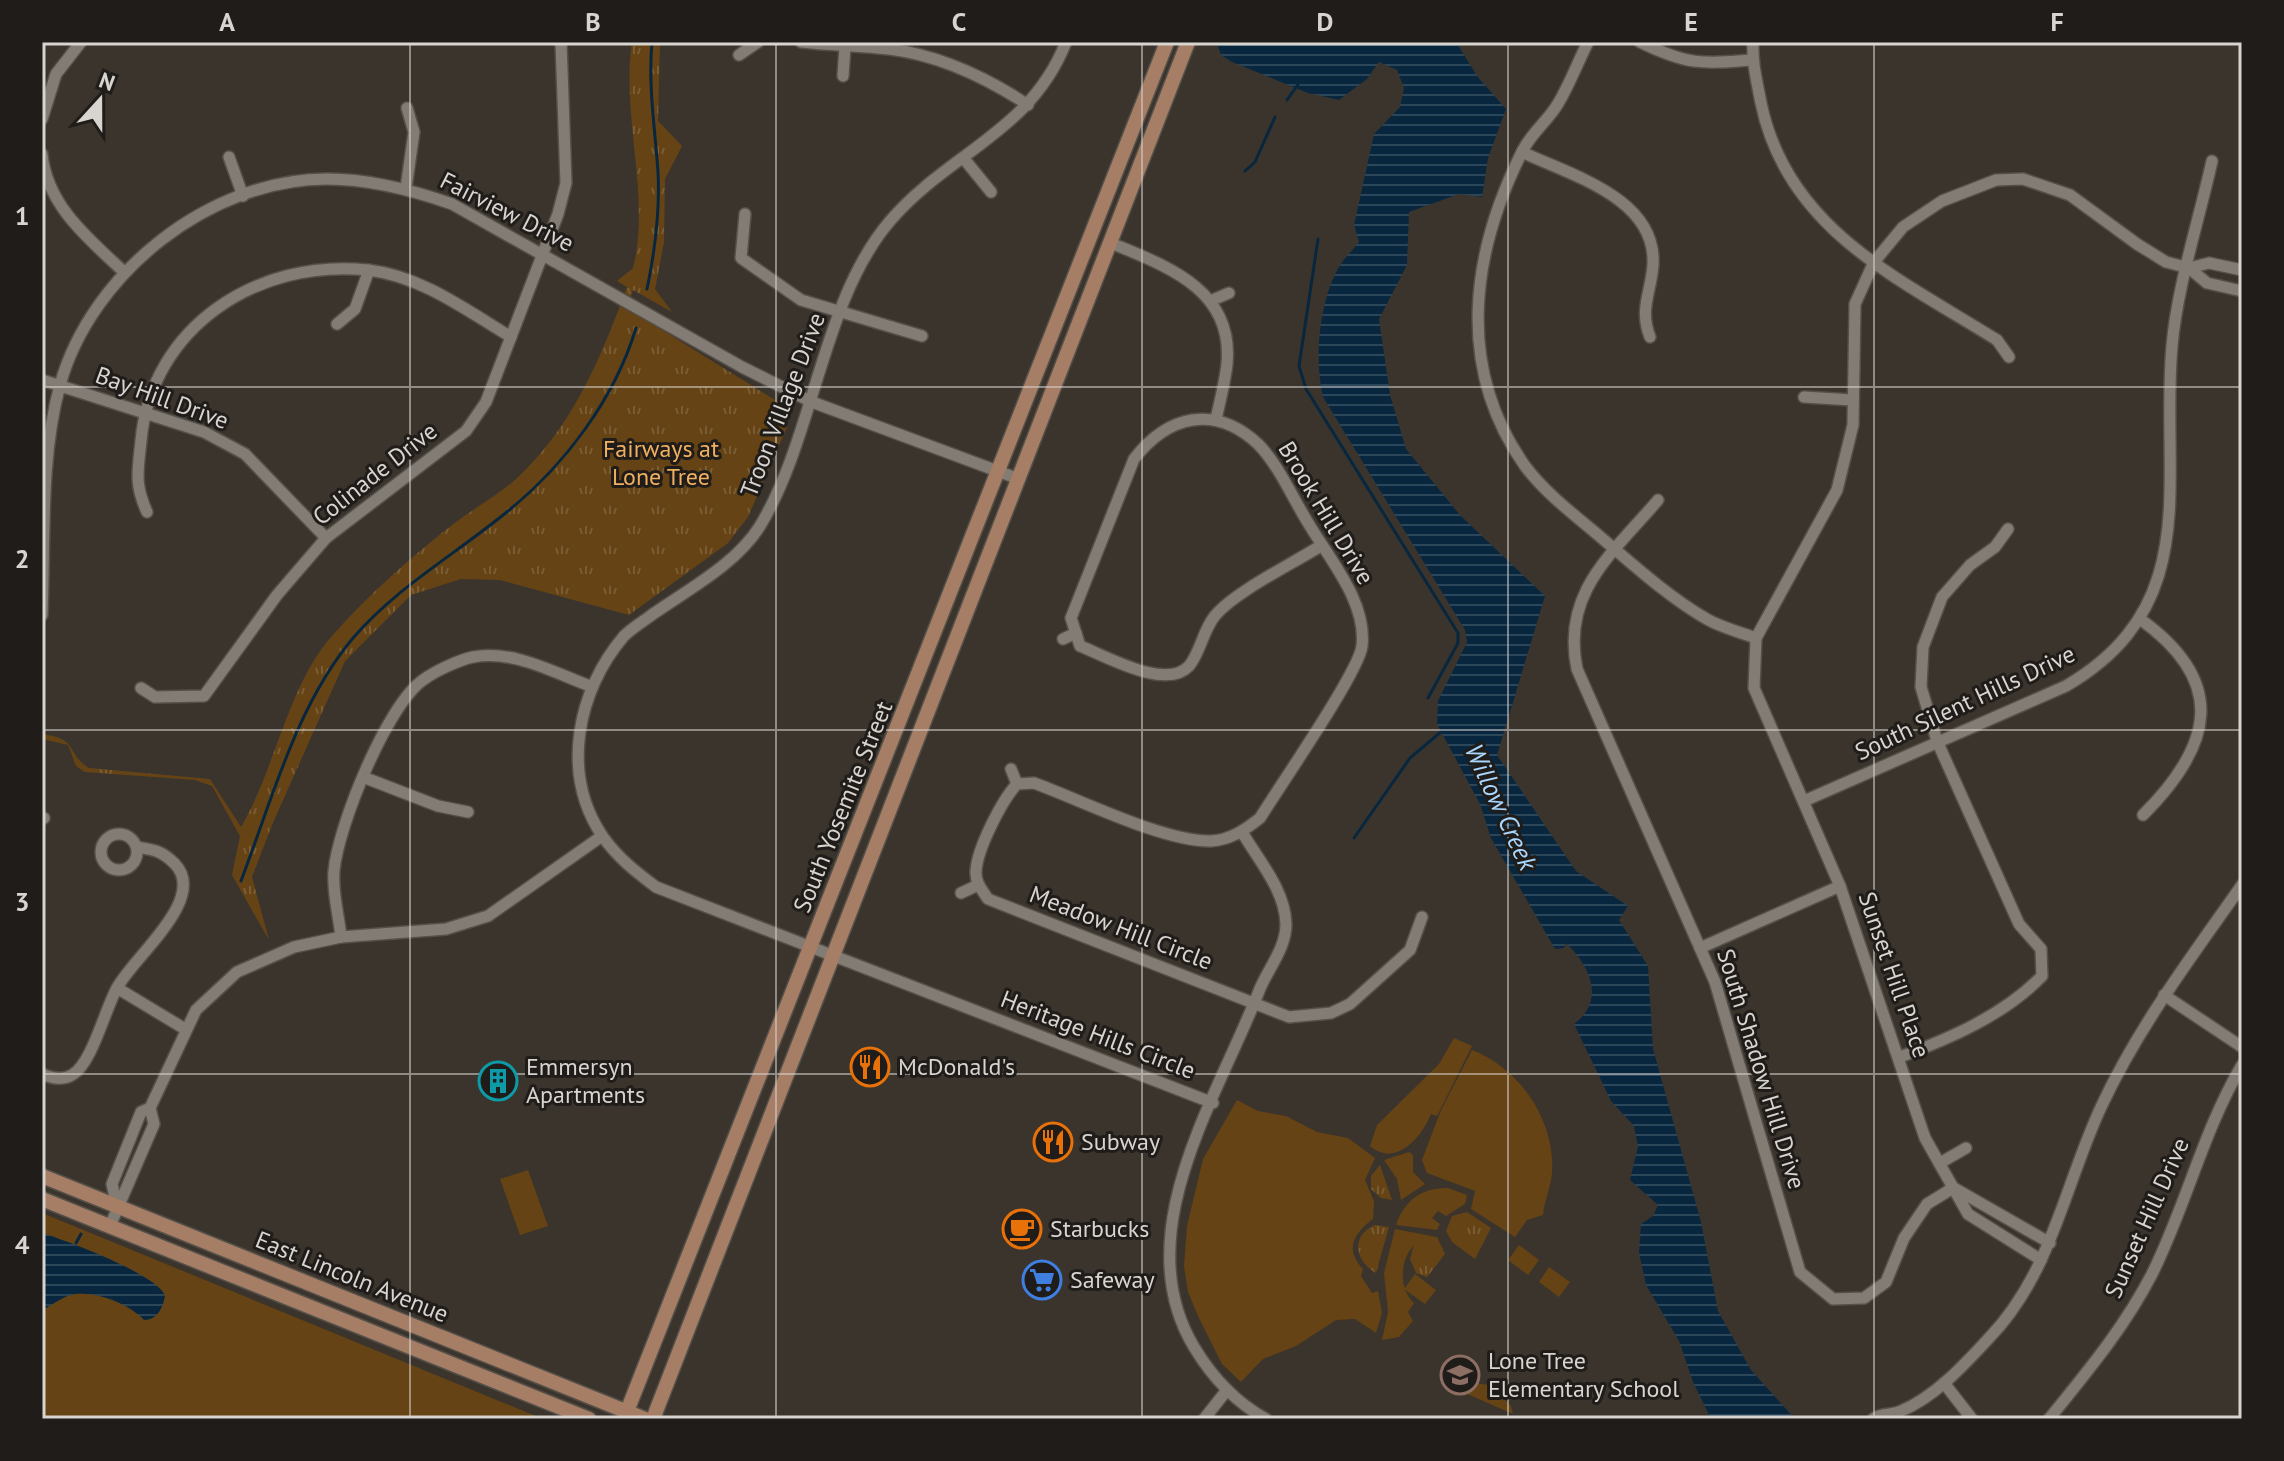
<svg xmlns="http://www.w3.org/2000/svg" width="2284" height="1461" viewBox="0 0 2284 1461" font-family="'PT Sans',sans-serif">
  <defs>
    <pattern id="park-tufts" width="24" height="20" patternUnits="userSpaceOnUse" patternTransform="scale(2)"><rect width="24" height="20" fill="#654314"/><path d="M3 7l-1-3M5 7V3M7 7l1-3M15 17l-1-3M17 17v-4M19 17l1-3" fill="none" stroke="#7a5d35"/></pattern>
    <pattern id="water-rules" width="6" height="5" patternUnits="userSpaceOnUse" patternTransform="scale(2)"><rect width="6" height="5" fill="#08273e"/><path d="M0 2.5h6" fill="none" stroke="#2b4559"/></pattern>
  </defs>
  <rect width="100%" height="100%" fill="#3a342d"/>
  <g fill="#654314">
    <path d="M1454,1038L1472,1046L1437,1116L1431,1114C1422,1137 1396,1168 1370,1146L1377,1125L1439,1064Z"/>
    <path d="M1472,1050C1520,1068 1556,1122 1552,1173C1551,1187 1544,1202 1543,1215L1527,1220L1515,1237L1471,1209L1475,1191L1427,1173L1422,1160L1441,1110Z"/>
    <path d="M1237,1100L1258,1111L1286,1116L1317,1132L1348,1138L1375,1158L1365,1180L1374,1201L1373,1219C1354,1233 1344,1249 1363,1269L1361,1276L1372,1293L1378,1291L1382,1313L1376,1333L1355,1319L1336,1320L1296,1346L1263,1359L1241,1382L1222,1364L1198,1316L1188,1292L1184,1266L1187,1226L1203,1159Z"/>
    <polygon points="1409,1152 1413,1155 1413,1172 1425,1184 1401,1200 1397,1179 1384,1160"/>
    <polygon points="528,1170 548,1226 520,1235 500,1179"/>
    <path d="M1448,1188L1467,1195L1465,1204L1446,1216L1438,1211L1432,1218L1440,1224L1437,1230L1396,1225C1404,1201 1422,1187 1448,1188Z"/>
    <polygon points="42,1213 543,1419 42,1419"/>
    <path d="M1395,1229L1437,1237C1404,1233 1392,1284 1414,1303L1408,1312L1413,1321L1399,1337L1382,1340L1388,1312L1384,1273Z"/>
    <polygon points="1519,1245 1539,1260 1528,1275 1508,1260"/>
    <polygon points="1549,1267 1570,1282 1559,1297 1539,1282"/>
    <polygon points="1415,1274 1436,1290 1425,1304 1404,1289"/>
    <polygon points="1466,1382 1489,1385 1511,1406 1513,1414 1465,1393"/>
  </g>
  <g fill="url(#park-tufts)">
    <path d="M632,42H660L658,121L682,146L665,179L664,242L655,289L672,312L633,290L627,308L786,407L787,427L748,517L728,543L629,615L500,580L461,579L411,595L345,661L272,825L252,877L269,940L232,875L240,836L212,786L195,780L85,772L76,766L68,745L42,739V734C80,739 65,753 89,768L210,779L241,827C275,770 288,685 332,636C368,595 410,558 452,525C473,509 497,496 516,479C573,426 601,358 627,287L617,281L633,268C651,197 621,117 632,42Z"/>
    <polygon points="1380,1165 1392,1200 1381,1198 1371,1189 1371,1176"/>
    <polygon points="1467,1212 1491,1228 1475,1259 1452,1242 1446,1231 1452,1216"/>
    <path d="M1375,1225L1389,1227L1376,1273C1355,1262 1350,1235 1375,1225Z"/>
    <polygon points="1425,1237 1437,1237 1445,1254 1427,1277 1416,1273 1410,1259 1414,1244"/>
  </g>
  <g fill="url(#water-rules)">
    <path d="M1222,42H1456L1477,76L1506,109L1488,158L1482,197L1459,194L1409,212L1407,265L1379,319L1390,395L1406,449L1460,515L1545,596L1497,755L1576,871L1628,906L1619,920L1648,966L1653,1049L1701,1222L1718,1311L1751,1370L1795,1419H1711L1693,1382L1679,1341L1646,1285L1639,1253L1641,1224L1653,1216L1658,1205L1630,1180L1638,1147L1634,1126L1611,1101L1574,1024C1606,1000 1590,966 1566,943L1564,948L1555,949L1491,838L1480,804L1437,724L1438,701L1467,642L1465,630L1323,397C1314,359 1319,301 1339,267C1344,258 1353,250 1359,242L1354,225L1374,134L1400,107L1404,88L1397,70L1379,62L1367,79L1339,100L1308,93L1232,62L1221,55L1217,43Z"/>
    <path d="M42,1233C65,1240 159,1275 165,1296C163,1308 157,1320 144,1320C130,1304 93,1289 71,1295C60,1298 53,1305 42,1310Z"/>
  </g>
  <g fill="none" stroke-linecap="round" stroke-linejoin="round">
    <g stroke="#08273e" stroke-width="3">
      <polyline points="1287,100 1299,83"/>
      <polyline points="1245,171 1255,162 1275,117"/>
      <polyline points="1318,239 1299,366 1306,389 1458,633 1458,643 1428,698"/>
      <path d="M647,289C655,251 660,211 658,172C655,127 648,87 652,42"/>
      <polyline points="1354,838 1410,758 1442,731"/>
      <path d="M241,881C272,800 296,706 353,638C398,586 456,554 508,511C565,465 615,398 636,328"/>
      <polyline points="76,1243 81,1234"/>
    </g>
    <defs>
      <g id="minor">
        <path d="M801,42C830,45 860,46 889,49C939,55 987,78 1028,105"/>
        <path d="M1066,42C1031,132 948,153 890,221C822,300 815,435 760,526C736,564 689,589 653,614C644,621 632,628 624,636C577,691 560,774 603,837C618,858 636,872 656,887L1213,1103"/>
        <path d="M1588,42C1578,62 1570,83 1559,102C1549,120 1532,132 1523,150C1471,253 1455,367 1525,466C1543,490 1568,510 1591,529C1627,559 1664,594 1705,618C1720,627 1739,632 1756,638"/>
        <path d="M1640,42C1687,65 1701,64 1752,60"/>
        <path d="M1753,42C1752,63 1757,82 1761,103C1787,229 1898,278 1997,340L2009,357"/>
        <polyline points="739,55 758,42"/>
        <polyline points="843,76 845,47"/>
        <polyline points="42,119 56,74 81,42"/>
        <path d="M1522,152C1570,175 1657,198 1653,265C1651,293 1639,309 1650,337"/>
        <path d="M42,154C47,206 89,239 124,272"/>
        <polyline points="229,157 243,196"/>
        <polyline points="965,160 991,192"/>
        <polyline points="406,188 414,132 407,108"/>
        <polyline points="745,214 741,258 801,300 922,336"/>
        <path d="M1111,243C1166,266 1234,289 1227,364C1225,382 1220,401 1216,419"/>
        <polyline points="2189,268 2209,263 2242,270"/>
        <polyline points="1210,301 1229,293"/>
        <polyline points="337,324 355,309 369,270"/>
        <polyline points="42,380 204,432 245,454 326,538"/>
        <polyline points="1804,397 1852,400"/>
        <path d="M1658,500C1613,553 1561,592 1577,669L1715,982L1800,1272L1833,1299L1864,1298L1886,1282L1904,1238L1927,1204L1953,1188"/>
        <path d="M147,512C134,484 138,470 141,441C151,327 258,258 368,270C421,276 466,310 511,337"/>
        <path d="M1322,545C1294,563 1232,593 1214,617C1203,631 1200,653 1189,666C1166,691 1106,656 1080,646L1071,618L1134,459C1168,415 1215,404 1258,444C1279,465 1294,501 1310,526C1331,561 1367,603 1362,646C1359,672 1279,787 1260,818C1245,830 1230,840 1211,841C1164,842 1081,800 1034,783L1017,784C1002,800 977,849 976,871C975,882 982,890 988,899L1289,1017L1331,1013L1350,1004L1410,950L1422,917"/>
        <path d="M42,615C45,540 40,458 60,385C91,273 210,179 327,179C370,179 412,190 452,204L742,367L812,402L1019,479"/>
        <path d="M2140,619C2228,682 2213,745 2143,815"/>
        <polyline points="1063,639 1076,633"/>
        <polyline points="141,688 155,697 204,696 277,595 326,538 466,431 486,402 558,214 566,183 561,42"/>
        <polyline points="1011,769 1017,784"/>
        <polyline points="363,777 438,806 468,812"/>
        <path d="M1804,801L2066,686C2206,604 2160,479 2172,346C2177,287 2199,220 2212,161"/>
        <polyline points="42,818 44,818"/>
        <path d="M1242,832C1259,861 1285,890 1286,924C1286,949 1267,970 1259,991C1217,1099 1126,1234 1194,1347C1212,1377 1235,1402 1266,1419"/>
        <circle cx="119" cy="852" r="18"/>
        <polyline points="961,893 978,885"/>
        <path d="M341,937C339,916 332,892 334,871C338,826 387,705 423,680C435,671 459,660 473,657C512,649 555,673 590,686"/>
        <polyline points="1700,948 1840,886"/>
        <polyline points="117,988 185,1029"/>
        <polyline points="2164,995 2242,1047"/>
        <path d="M1900,1057C1951,1038 2004,1015 2042,976L2041,949L2019,924L1937,741L1921,687L1923,647L1942,597L1970,565L1995,547L2008,529"/>
        <path d="M42,1074C51,1078 62,1081 72,1075C92,1064 105,1009 117,988C134,956 208,899 175,864C162,851 155,850 137,847"/>
        <polyline points="1940,1163 1966,1148"/>
        <polyline points="1954,1188 2050,1243"/>
        <polyline points="117,1206 112,1184 141,1112 150,1108 196,1010 237,972 294,947 341,937 446,929 488,916 602,836"/>
        <polyline points="110,1226 154,1124 150,1108"/>
        <polyline points="2041,1260 1968,1214 1925,1138 1840,886 1754,688 1756,638 1837,490 1853,425 1855,304 1874,262 1903,227 1942,201 1996,180 2023,179 2070,195 2137,244 2166,262 2189,268 2207,283 2242,291"/>
        <polyline points="1944,1383 1972,1419"/>
        <polyline points="1204,1419 1227,1390"/>
        <path d="M1873,1419C1882,1412 1891,1416 1901,1411C1935,1397 1965,1364 1989,1338C2052,1273 2065,1183 2102,1105C2139,1026 2192,956 2242,885"/>
        <path d="M2049,1419C2087,1372 2124,1328 2152,1274C2186,1206 2203,1131 2242,1065"/>
      </g>
      <g id="major">
        <polyline points="42,1176 645,1419"/>
        <polyline points="42,1199 589,1419"/>
        <polyline points="624,1419 1167,42"/>
        <polyline points="653,1419 1188,42"/>
      </g>
    </defs>
    <use href="#minor" stroke="#545049" stroke-width="14"/>
    <use href="#major" stroke="#545049" stroke-width="17"/>
    <use href="#minor" stroke="#837c74" stroke-width="11"/>
    <use href="#major" stroke="#a67d65" stroke-width="14"/>
  </g>
  <path fill="none" stroke="#d8d4d0" stroke-width="2" stroke-opacity="0.55" d="M410,42V1419M776,42V1419M1142,42V1419M1508,42V1419M1874,42V1419M42,387H2242M42,730H2242M42,1074H2242"/>
  <defs>
    <symbol id="restaurant-ring" viewBox="-11 -11 22 22"><circle r="9.5" fill="#1f1c19" stroke="#e8710a" stroke-width="1.5"/><path d="M-5-6h1v4h1v-4h1v4h1v-4h1v5L-1.5 .5V6h-2V.5L-5-1ZM5-6V6H3V1.5H1.5Q1.5-4 5-6Z" fill="#e8710a"/></symbol>
    <symbol id="building-ring" viewBox="-11 -11 22 22"><circle r="9.5" fill="#1f1c19" stroke="#0f9aa8" stroke-width="1.5"/><path d="M-4-6H4V6H1V3H-1V6H-4ZM-2.5-4.3h1.7v1.8h-1.7ZM.8-4.3h1.7v1.8H.8ZM-2.5-1h1.7V.8h-1.7ZM.8-1h1.7V.8H.8Z" fill="#0f9aa8"/></symbol>
    <symbol id="cafe-ring" viewBox="-11 -11 22 22"><circle r="9.5" fill="#1f1c19" stroke="#e8710a" stroke-width="1.5"/><path d="M-5.5-4.5H6V0H3Q3 3.5 0 3.5H-2.5Q-5.5 3.5-5.5 0ZM3-3.2v2h1.7v-2ZM-6 4.5H4V6H-6Z" fill="#e8710a"/></symbol>
    <symbol id="supermarket-ring" viewBox="-11 -11 22 22"><circle r="9.5" fill="#1f1c19" stroke="#3f7fe0" stroke-width="1.5"/><path d="M-6-5.5h2.5l.6 2H6L4.5 2H-2.5L-4.4-4H-6ZM-1.5 3.2a1.3 1.3 0 1 0 .1 0ZM3 3.2a1.3 1.3 0 1 0 .1 0Z" fill="#3f7fe0"/></symbol>
    <symbol id="school-ring" viewBox="-11 -11 22 22"><circle r="9.5" fill="#1f1c19" stroke="#8d6e63" stroke-width="1.5"/><path d="M0-5L7-2L0 1L-7-2ZM-4 1L0 2.5L4 1V4Q0 6-4 4Z" fill="#8d6e63"/></symbol>
  </defs>
  <g fill-rule="evenodd">
    <use href="#restaurant-ring" x="848" y="1045" width="44" height="44"/>
    <use href="#building-ring" x="476" y="1059" width="44" height="44"/>
    <use href="#restaurant-ring" x="1031" y="1120" width="44" height="44"/>
    <use href="#cafe-ring" x="1000" y="1207" width="44" height="44"/>
    <use href="#supermarket-ring" x="1020" y="1258" width="44" height="44"/>
    <use href="#school-ring" x="1438" y="1353" width="44" height="44"/>
  </g>
  <g text-anchor="middle" stroke-width="6" stroke-linejoin="round" paint-order="stroke">
    <g font-size="24" fill="#d8d4d0" stroke="#1f1c19">
      <text transform="translate(507 212) rotate(27)" y="8">Fairview Drive</text>
      <text transform="translate(162 398) rotate(20)" y="8">Bay Hill Drive</text>
      <text transform="translate(783 405) rotate(-69)" y="8">Troon Village Drive</text>
      <text transform="translate(375 474) rotate(-38)" y="8">Colinade Drive</text>
      <text transform="translate(1326 513) rotate(59)" y="8">Brook Hill Drive</text>
      <text transform="translate(1965 703) rotate(-25)" y="8">South Silent Hills Drive</text>
      <text transform="translate(843 807) rotate(-68)" y="8">South Yosemite Street</text>
      <text transform="translate(1121 928) rotate(21)" y="8">Meadow Hill Circle</text>
      <text transform="translate(1894 975) rotate(71)" y="8">Sunset Hill Place</text>
      <text transform="translate(1098 1035) rotate(21)" y="8">Heritage Hills Circle</text>
      <text transform="translate(1761 1069) rotate(73)" y="8">South Shadow Hill Drive</text>
      <text transform="translate(2147 1218) rotate(-66)" y="8">Sunset Hill Drive</text>
      <text transform="translate(352 1277) rotate(22)" y="8">East Lincoln Avenue</text>
    </g>
    <g font-size="24" fill="#f0b05f" stroke="#1f1c19">
      <text x="661" y="457">Fairways at<tspan x="661" dy="28">Lone Tree</tspan></text>
    </g>
    <g font-size="24" fill="#d8d4d0" stroke="#1f1c19" text-anchor="start">
      <text x="526" y="1075">Emmersyn<tspan x="526" dy="28">Apartments</tspan></text>
      <text x="898" y="1075">McDonald's</text>
      <text x="1081" y="1150">Subway</text>
      <text x="1050" y="1237">Starbucks</text>
      <text x="1070" y="1288">Safeway</text>
      <text x="1488" y="1369">Lone Tree<tspan x="1488" dy="28">Elementary School</tspan></text>
    </g>
    <g font-size="26" font-style="italic" fill="#a8d6fe" stroke="#1f1c19">
      <text transform="translate(1501 807) rotate(65)" y="9">Willow Creek</text>
    </g>
  </g>
  <rect width="2284" height="1461" fill="none" stroke="#1f1c19" stroke-width="88"/>
  <g transform="translate(100 100) rotate(21)" stroke="#1f1c19" stroke-width="6" paint-order="stroke">
  <path d="M0-6L14 30L0 20L-14 30Z" fill="#d8d4d0"/>
  <text y="-12" font-size="22" font-weight="bold" text-anchor="middle" fill="#d8d4d0">N</text>
  </g>
  <rect x="44" y="44" width="2196" height="1373" fill="none" stroke="#d8d4d0" stroke-width="3"/>
  <g font-size="26" text-anchor="middle" font-weight="bold" fill="#d8d4d0">
    <text x="227" y="31">A</text>
    <text x="593" y="31">B</text>
    <text x="959" y="31">C</text>
    <text x="1325" y="31">D</text>
    <text x="1691" y="31">E</text>
    <text x="2057" y="31">F</text>
    <text x="22" y="225">1</text>
    <text x="22" y="568">2</text>
    <text x="22" y="911">3</text>
    <text x="22" y="1254">4</text>
  </g>
</svg>
